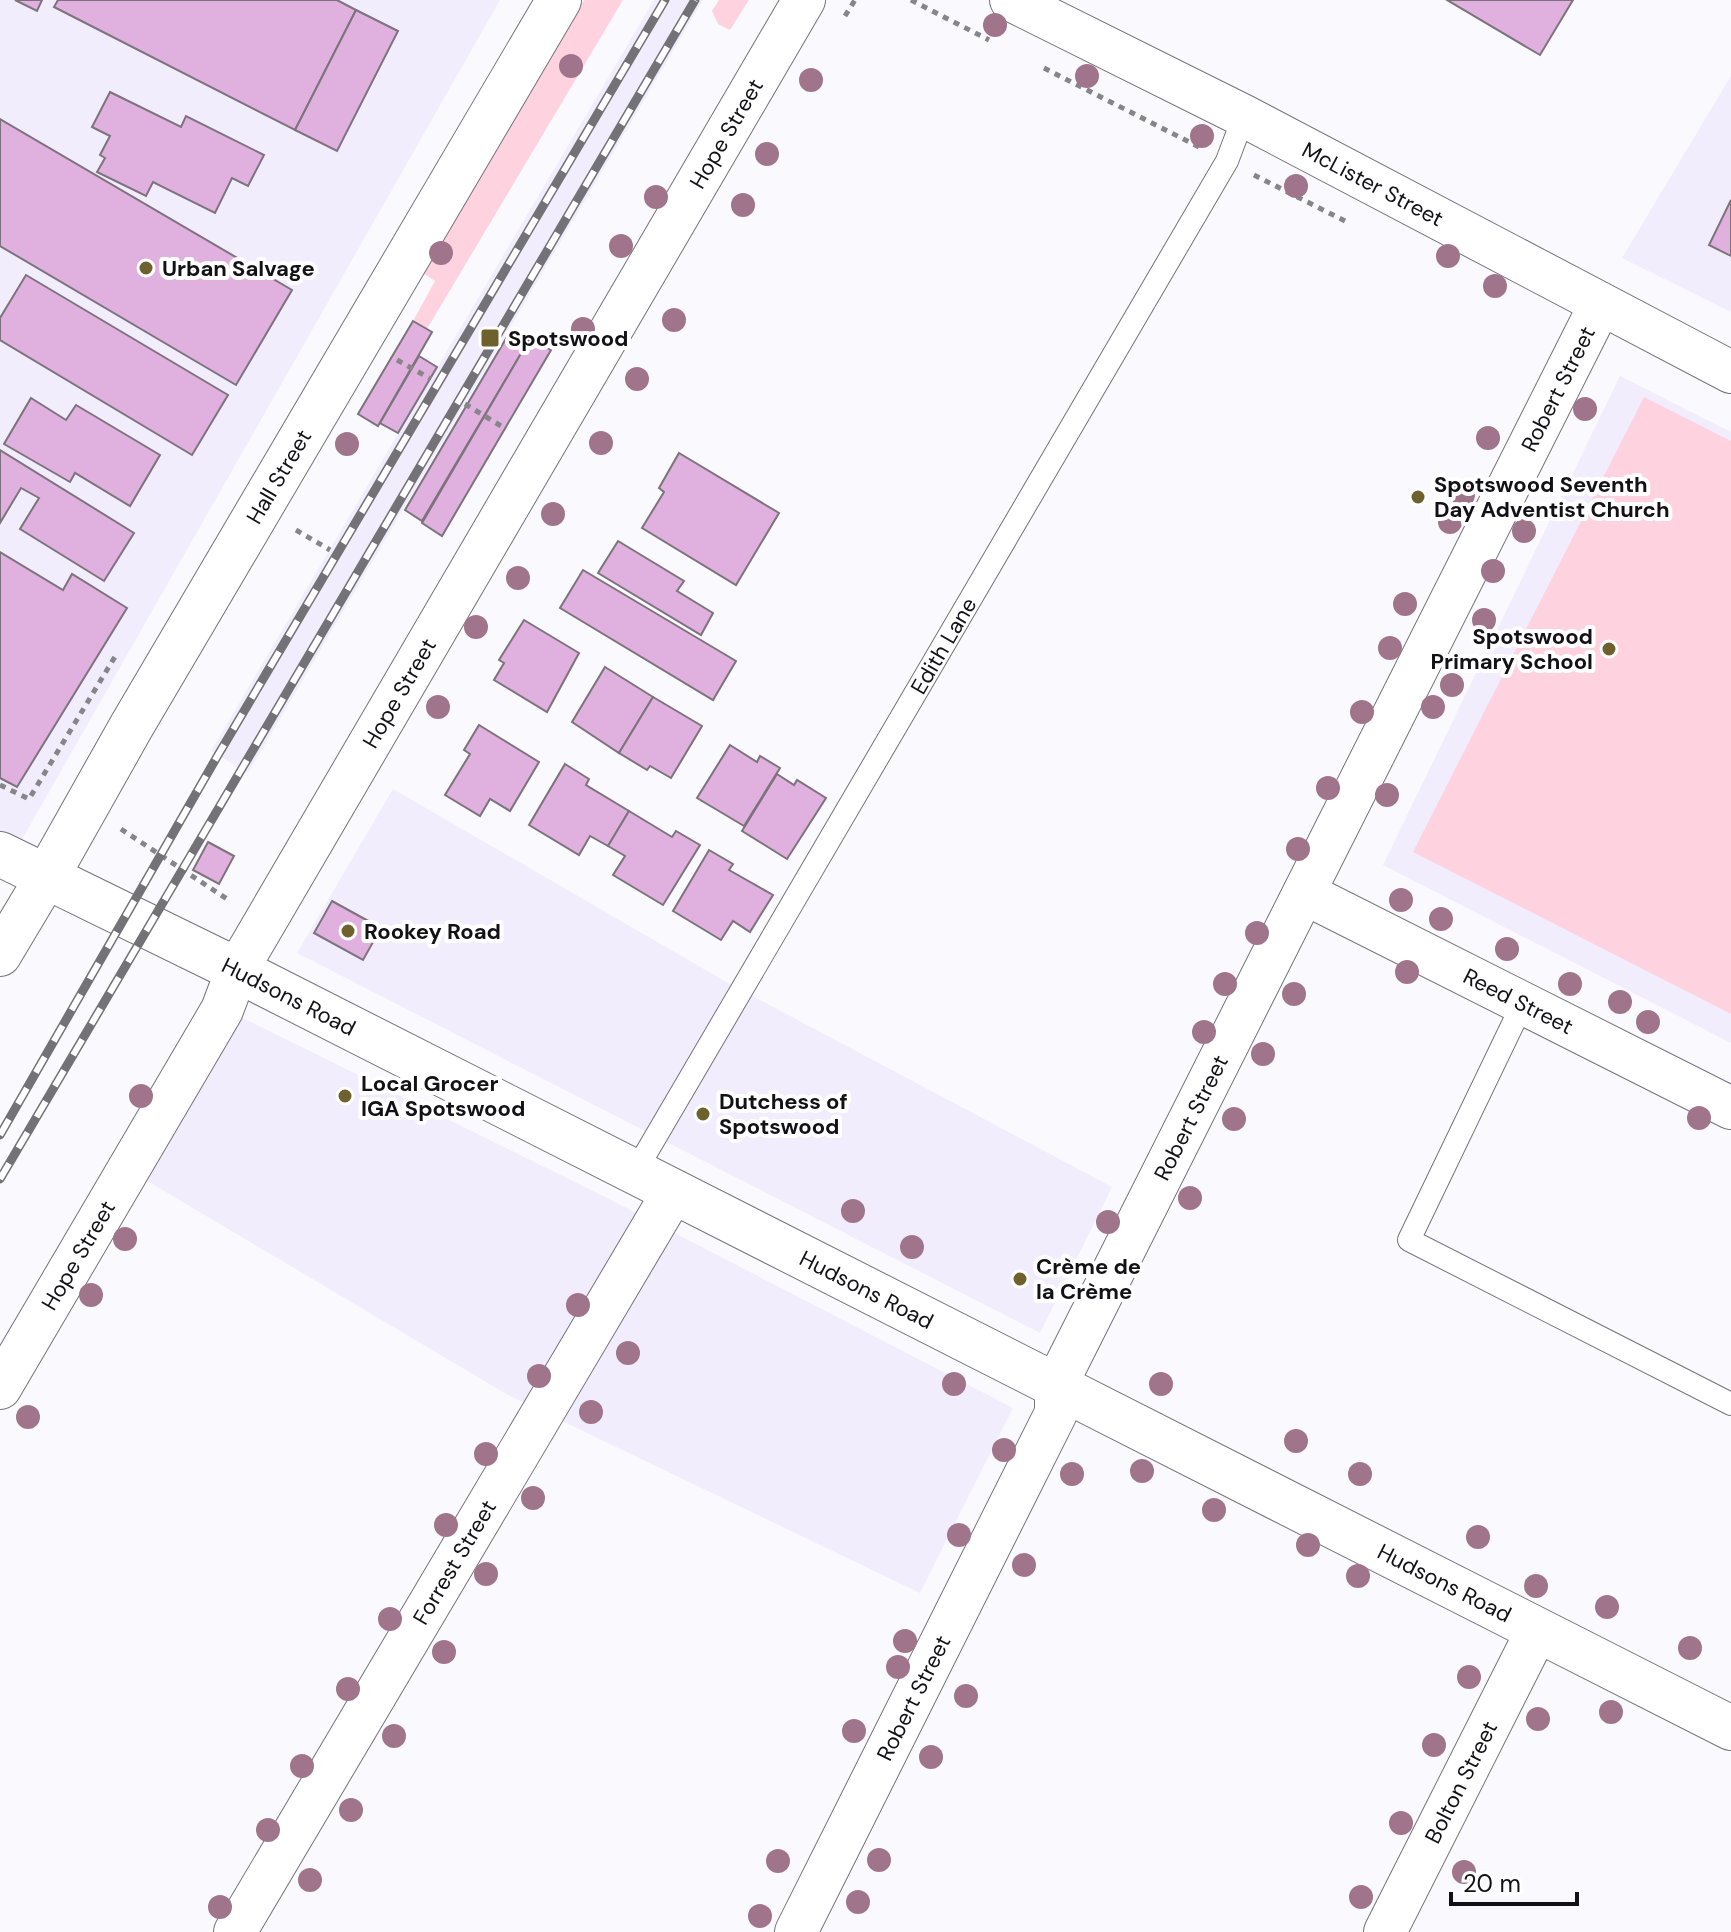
<svg xmlns="http://www.w3.org/2000/svg" width="1731" height="1932" viewBox="0 0 1731 1932" font-family="'DM Sans',sans-serif">
  <rect width="100%" height="100%" fill="#faf9fe"/>
  <g fill="#f1edfd">
    <polygon points="0,0 500,0 0,878"/>
    <polygon points="654,0 703,0 248,773 211,751"/>
    <polygon points="1731,76 1731,312 1622,258"/>
    <polygon points="1620,376 1731,432 1731,1043 1383,865"/>
    <polygon points="393,789 728,983 1112,1187 1040,1333 297,953"/>
    <polygon points="233,1013 607,1198 1013,1408 920,1593 508,1395 139,1176"/>
  </g>
  <g fill="#fed3df">
    <polygon points="584,0 623,0 427,329 413,321 435,281 423,273"/>
    <polygon points="719,0 749,0 730,30 718,24 712,11"/>
    <polygon points="1644,397 1731,441 1731,1014 1413,852"/>
  </g>
  <g fill="#e0b0de" stroke="#7d737c" stroke-width="2">
    <polygon points="15,0 42,0 37,11"/>
    <polygon points="58,0 337,0 356,10 295,130 54,7"/>
    <polygon points="1447,0 1573,0 1540,55"/>
    <polygon points="356,10 398,31 337,151 295,130"/>
    <polygon points="110,92 181,127 186,116 264,155 248,186 232,178 215,213 153,182 146,196 97,172 105,158 100,155 110,136 92,127"/>
    <polygon points="0,119 292,290 236,385 0,246"/>
    <polygon points="1731,200 1731,256 1709,245"/>
    <polygon points="26,275 228,395 192,455 0,340 0,318"/>
    <polygon points="413,321 432,332 378,426 358,414"/>
    <polygon points="511,330 529,340 422,521 405,510"/>
    <polygon points="530,338 551,350 442,536 422,523"/>
    <polygon points="419,356 437,367 398,433 380,423"/>
    <polygon points="31,398 66,420 76,405 160,455 130,506 75,473 70,482 4,444"/>
    <polygon points="0,450 134,533 104,581 20,529 39,498 21,488 0,523"/>
    <polygon points="679,453 779,513 736,585 642,528 664,492 659,488"/>
    <polygon points="618,541 684,581 677,591 713,613 701,635 598,573"/>
    <polygon points="0,552 63,590 72,574 127,608 17,787 0,778"/>
    <polygon points="583,570 736,661 713,700 560,608"/>
    <polygon points="524,620 579,653 547,712 494,680 504,663 499,660"/>
    <polygon points="605,667 653,697 619,753 572,722"/>
    <polygon points="653,697 702,726 671,778 650,766 647,770 619,753"/>
    <polygon points="479,725 539,762 510,811 490,799 480,816 445,795 470,754 464,750"/>
    <polygon points="730,745 757,762 760,756 780,768 744,826 697,798"/>
    <polygon points="565,764 589,779 586,785 629,811 608,846 590,836 579,855 529,825"/>
    <polygon points="777,774 794,785 797,780 826,798 787,859 742,831"/>
    <polygon points="629,811 672,837 676,831 700,845 663,905 613,875 625,856 608,846"/>
    <polygon points="208,842 234,856 219,884 193,870"/>
    <polygon points="709,850 733,864 729,870 773,895 750,932 733,921 721,940 673,911"/>
    <polygon points="332,901 381,928 363,960 314,933"/>
  </g>
  <g fill="none" stroke-linecap="round" stroke-linejoin="round">
    <defs>
      <g id="service">
        <polyline points="1523,1003 1409,1240 1731,1404"/>
        <path id="s1" d="M635,1172L1227,161L1244,116"/>
      </g>
      <g id="minor">
        <path id="s2" d="M1011,0L1244,116L1731,372"/>
        <path id="s3" d="M1304,893L1731,1108"/>
        <polyline points="0,955 46,878"/>
        <path id="s4" d="M0,1388L222,1010L237,970L804,0"/>
        <path id="s5" d="M235,1932L674,1191"/>
        <path id="s6" d="M796,1932L1056,1413V1385L1600,305"/>
        <path id="s7" d="M1385,1932L1537,1631"/>
      </g>
      <g id="tertiary">
        <path id="s8" d="M0,854L237,970L1731,1728"/>
        <path id="s9" d="M46,878L131,727L559,0"/>
      </g>
    </defs>
    <use href="#service" stroke="#76737f" stroke-width="24"/>
    <use href="#minor" stroke="#76737f" stroke-width="44"/>
    <use href="#tertiary" stroke="#76737f" stroke-width="46"/>
    <g stroke="#868589" stroke-width="5" stroke-dasharray="6 6" stroke-linecap="butt">
      <polyline points="911,0 989,40"/>
      <polyline points="845,16 855,0"/>
      <polyline points="1044,68 1199,147"/>
      <polyline points="1254,175 1345,221"/>
      <polyline points="397,360 431,379"/>
      <polyline points="465,404 506,429"/>
      <polyline points="296,530 330,550"/>
      <polyline points="0,785 29,799 116,655"/>
      <polyline points="121,829 230,901"/>
    </g>
    <use href="#service" stroke="#fff" stroke-width="22"/>
    <use href="#minor" stroke="#fff" stroke-width="42"/>
    <use href="#tertiary" stroke="#fff" stroke-width="44"/>
    <defs>
      <g id="rail">
        <polyline points="0,1135 218,755 665,0"/>
        <polyline points="0,1179 695,0"/>
      </g>
    </defs>
    <use href="#rail" stroke="#737277" stroke-width="9"/>
    <use href="#rail" stroke="#fff" stroke-width="6" stroke-dasharray="18" stroke-linecap="butt"/>
  </g>
  <g fill="#a0758b">
    <circle cx="995" cy="25" r="12"/>
    <circle cx="571" cy="66" r="12"/>
    <circle cx="1087" cy="76" r="12"/>
    <circle cx="811" cy="80" r="12"/>
    <circle cx="1202" cy="136" r="12"/>
    <circle cx="767" cy="154" r="12"/>
    <circle cx="1296" cy="186" r="12"/>
    <circle cx="656" cy="197" r="12"/>
    <circle cx="743" cy="205" r="12"/>
    <circle cx="621" cy="246" r="12"/>
    <circle cx="441" cy="253" r="12"/>
    <circle cx="1448" cy="256" r="12"/>
    <circle cx="1495" cy="286" r="12"/>
    <circle cx="674" cy="320" r="12"/>
    <circle cx="583" cy="329" r="12"/>
    <circle cx="637" cy="379" r="12"/>
    <circle cx="1585" cy="409" r="12"/>
    <circle cx="1488" cy="438" r="12"/>
    <circle cx="601" cy="443" r="12"/>
    <circle cx="347" cy="444" r="12"/>
    <circle cx="1463" cy="495" r="12"/>
    <circle cx="553" cy="514" r="12"/>
    <circle cx="1450" cy="522" r="12"/>
    <circle cx="1524" cy="531" r="12"/>
    <circle cx="1493" cy="571" r="12"/>
    <circle cx="518" cy="578" r="12"/>
    <circle cx="1405" cy="604" r="12"/>
    <circle cx="1484" cy="620" r="12"/>
    <circle cx="476" cy="627" r="12"/>
    <circle cx="1390" cy="648" r="12"/>
    <circle cx="1452" cy="685" r="12"/>
    <circle cx="438" cy="707" r="12"/>
    <circle cx="1433" cy="707" r="12"/>
    <circle cx="1362" cy="712" r="12"/>
    <circle cx="1328" cy="788" r="12"/>
    <circle cx="1387" cy="795" r="12"/>
    <circle cx="1298" cy="849" r="12"/>
    <circle cx="1401" cy="900" r="12"/>
    <circle cx="1441" cy="919" r="12"/>
    <circle cx="1257" cy="933" r="12"/>
    <circle cx="1507" cy="949" r="12"/>
    <circle cx="1407" cy="972" r="12"/>
    <circle cx="1225" cy="984" r="12"/>
    <circle cx="1570" cy="984" r="12"/>
    <circle cx="1294" cy="994" r="12"/>
    <circle cx="1620" cy="1002" r="12"/>
    <circle cx="1648" cy="1022" r="12"/>
    <circle cx="1204" cy="1032" r="12"/>
    <circle cx="1263" cy="1054" r="12"/>
    <circle cx="141" cy="1096" r="12"/>
    <circle cx="1699" cy="1118" r="12"/>
    <circle cx="1234" cy="1119" r="12"/>
    <circle cx="1190" cy="1198" r="12"/>
    <circle cx="853" cy="1211" r="12"/>
    <circle cx="1108" cy="1222" r="12"/>
    <circle cx="125" cy="1239" r="12"/>
    <circle cx="912" cy="1247" r="12"/>
    <circle cx="91" cy="1295" r="12"/>
    <circle cx="578" cy="1305" r="12"/>
    <circle cx="628" cy="1353" r="12"/>
    <circle cx="539" cy="1376" r="12"/>
    <circle cx="954" cy="1384" r="12"/>
    <circle cx="1161" cy="1384" r="12"/>
    <circle cx="591" cy="1412" r="12"/>
    <circle cx="28" cy="1417" r="12"/>
    <circle cx="1296" cy="1441" r="12"/>
    <circle cx="1004" cy="1450" r="12"/>
    <circle cx="486" cy="1454" r="12"/>
    <circle cx="1142" cy="1471" r="12"/>
    <circle cx="1072" cy="1474" r="12"/>
    <circle cx="1360" cy="1474" r="12"/>
    <circle cx="533" cy="1498" r="12"/>
    <circle cx="1214" cy="1510" r="12"/>
    <circle cx="446" cy="1525" r="12"/>
    <circle cx="959" cy="1535" r="12"/>
    <circle cx="1478" cy="1537" r="12"/>
    <circle cx="1308" cy="1545" r="12"/>
    <circle cx="1024" cy="1565" r="12"/>
    <circle cx="486" cy="1574" r="12"/>
    <circle cx="1358" cy="1576" r="12"/>
    <circle cx="1536" cy="1586" r="12"/>
    <circle cx="1607" cy="1607" r="12"/>
    <circle cx="390" cy="1619" r="12"/>
    <circle cx="905" cy="1641" r="12"/>
    <circle cx="1690" cy="1648" r="12"/>
    <circle cx="444" cy="1652" r="12"/>
    <circle cx="898" cy="1667" r="12"/>
    <circle cx="1469" cy="1677" r="12"/>
    <circle cx="348" cy="1689" r="12"/>
    <circle cx="966" cy="1696" r="12"/>
    <circle cx="1611" cy="1712" r="12"/>
    <circle cx="1538" cy="1719" r="12"/>
    <circle cx="854" cy="1731" r="12"/>
    <circle cx="394" cy="1736" r="12"/>
    <circle cx="1434" cy="1745" r="12"/>
    <circle cx="931" cy="1757" r="12"/>
    <circle cx="302" cy="1766" r="12"/>
    <circle cx="351" cy="1810" r="12"/>
    <circle cx="1401" cy="1823" r="12"/>
    <circle cx="268" cy="1830" r="12"/>
    <circle cx="879" cy="1860" r="12"/>
    <circle cx="778" cy="1861" r="12"/>
    <circle cx="1464" cy="1872" r="12"/>
    <circle cx="310" cy="1880" r="12"/>
    <circle cx="1361" cy="1897" r="12"/>
    <circle cx="858" cy="1902" r="12"/>
    <circle cx="220" cy="1907" r="12"/>
    <circle cx="760" cy="1916" r="12"/>
  </g>
  <g fill="#6f612e" stroke="#fff" stroke-width="3">
    <circle cx="146" cy="268" r="8"/>
    <rect x="480" y="328" width="20" height="20" rx="4"/>
    <circle cx="1418" cy="497" r="8"/>
    <circle cx="1609" cy="649" r="8"/>
    <circle cx="348" cy="931" r="8"/>
    <circle cx="345" cy="1096" r="8"/>
    <circle cx="703" cy="1114" r="8"/>
    <circle cx="1020" cy="1279" r="8"/>
  </g>
  <g text-anchor="middle" stroke-width="8" stroke-linejoin="round" paint-order="stroke">
    <g font-size="22" fill="#121115" stroke="#fff">
      <text dy="8" stroke="none"><textPath href="#s4" startOffset="1450">Hope Street</textPath></text>
      <text dy="8" stroke="none"><textPath href="#s2" startOffset="406">McLister Street</textPath></text>
      <text dy="8" stroke="none"><textPath href="#s6" startOffset="1724">Robert Street</textPath></text>
      <text dy="8" stroke="none"><textPath href="#s9" startOffset="464">Hall Street</textPath></text>
      <text dy="8" stroke="none"><textPath href="#s1" startOffset="610">Edith Lane</textPath></text>
      <text dy="8" stroke="none"><textPath href="#s4" startOffset="802">Hope Street</textPath></text>
      <text dy="8" stroke="none"><textPath href="#s8" startOffset="322">Hudsons Road</textPath></text>
      <text dy="8" stroke="none"><textPath href="#s3" startOffset="240">Reed Street</textPath></text>
      <text dy="8" stroke="none"><textPath href="#s6" startOffset="908">Robert Street</textPath></text>
      <text dy="8" stroke="none"><textPath href="#s4" startOffset="154">Hope Street</textPath></text>
      <text dy="8" stroke="none"><textPath href="#s8" startOffset="970">Hudsons Road</textPath></text>
      <text dy="8" stroke="none"><textPath href="#s5" startOffset="430">Forrest Street</textPath></text>
      <text dy="8" stroke="none"><textPath href="#s8" startOffset="1618">Hudsons Road</textPath></text>
      <text dy="8" stroke="none"><textPath href="#s6" startOffset="262">Robert Street</textPath></text>
      <text dy="8" stroke="none"><textPath href="#s7" startOffset="168">Bolton Street</textPath></text>
    </g>
    <g font-size="22" font-weight="bold" fill="#121115" stroke="#fff" text-anchor="start">
      <text x="162" y="276">Urban Salvage</text>
      <text x="508" y="346">Spotswood</text>
      <text x="1434" y="492">Spotswood Seventh<tspan x="1434" dy="25">Day Adventist Church</tspan></text>
      <text x="1593" y="644" text-anchor="end">Spotswood<tspan x="1593" dy="25">Primary School</tspan></text>
      <text x="364" y="939">Rookey Road</text>
      <text x="361" y="1091">Local Grocer<tspan x="361" dy="25">IGA Spotswood</tspan></text>
      <text x="719" y="1109">Dutchess of<tspan x="719" dy="25">Spotswood</tspan></text>
      <text x="1036" y="1274">Crème de<tspan x="1036" dy="25">la Crème</tspan></text>
    </g>
  </g>
  <path d="M1451 1892v12h126v-12" fill="none" stroke="#121115" stroke-width="4"/>
  <text x="1463" y="1892" font-size="24" fill="#121115" stroke="#ffffff" stroke-width="6" paint-order="stroke">20 m</text>
</svg>
